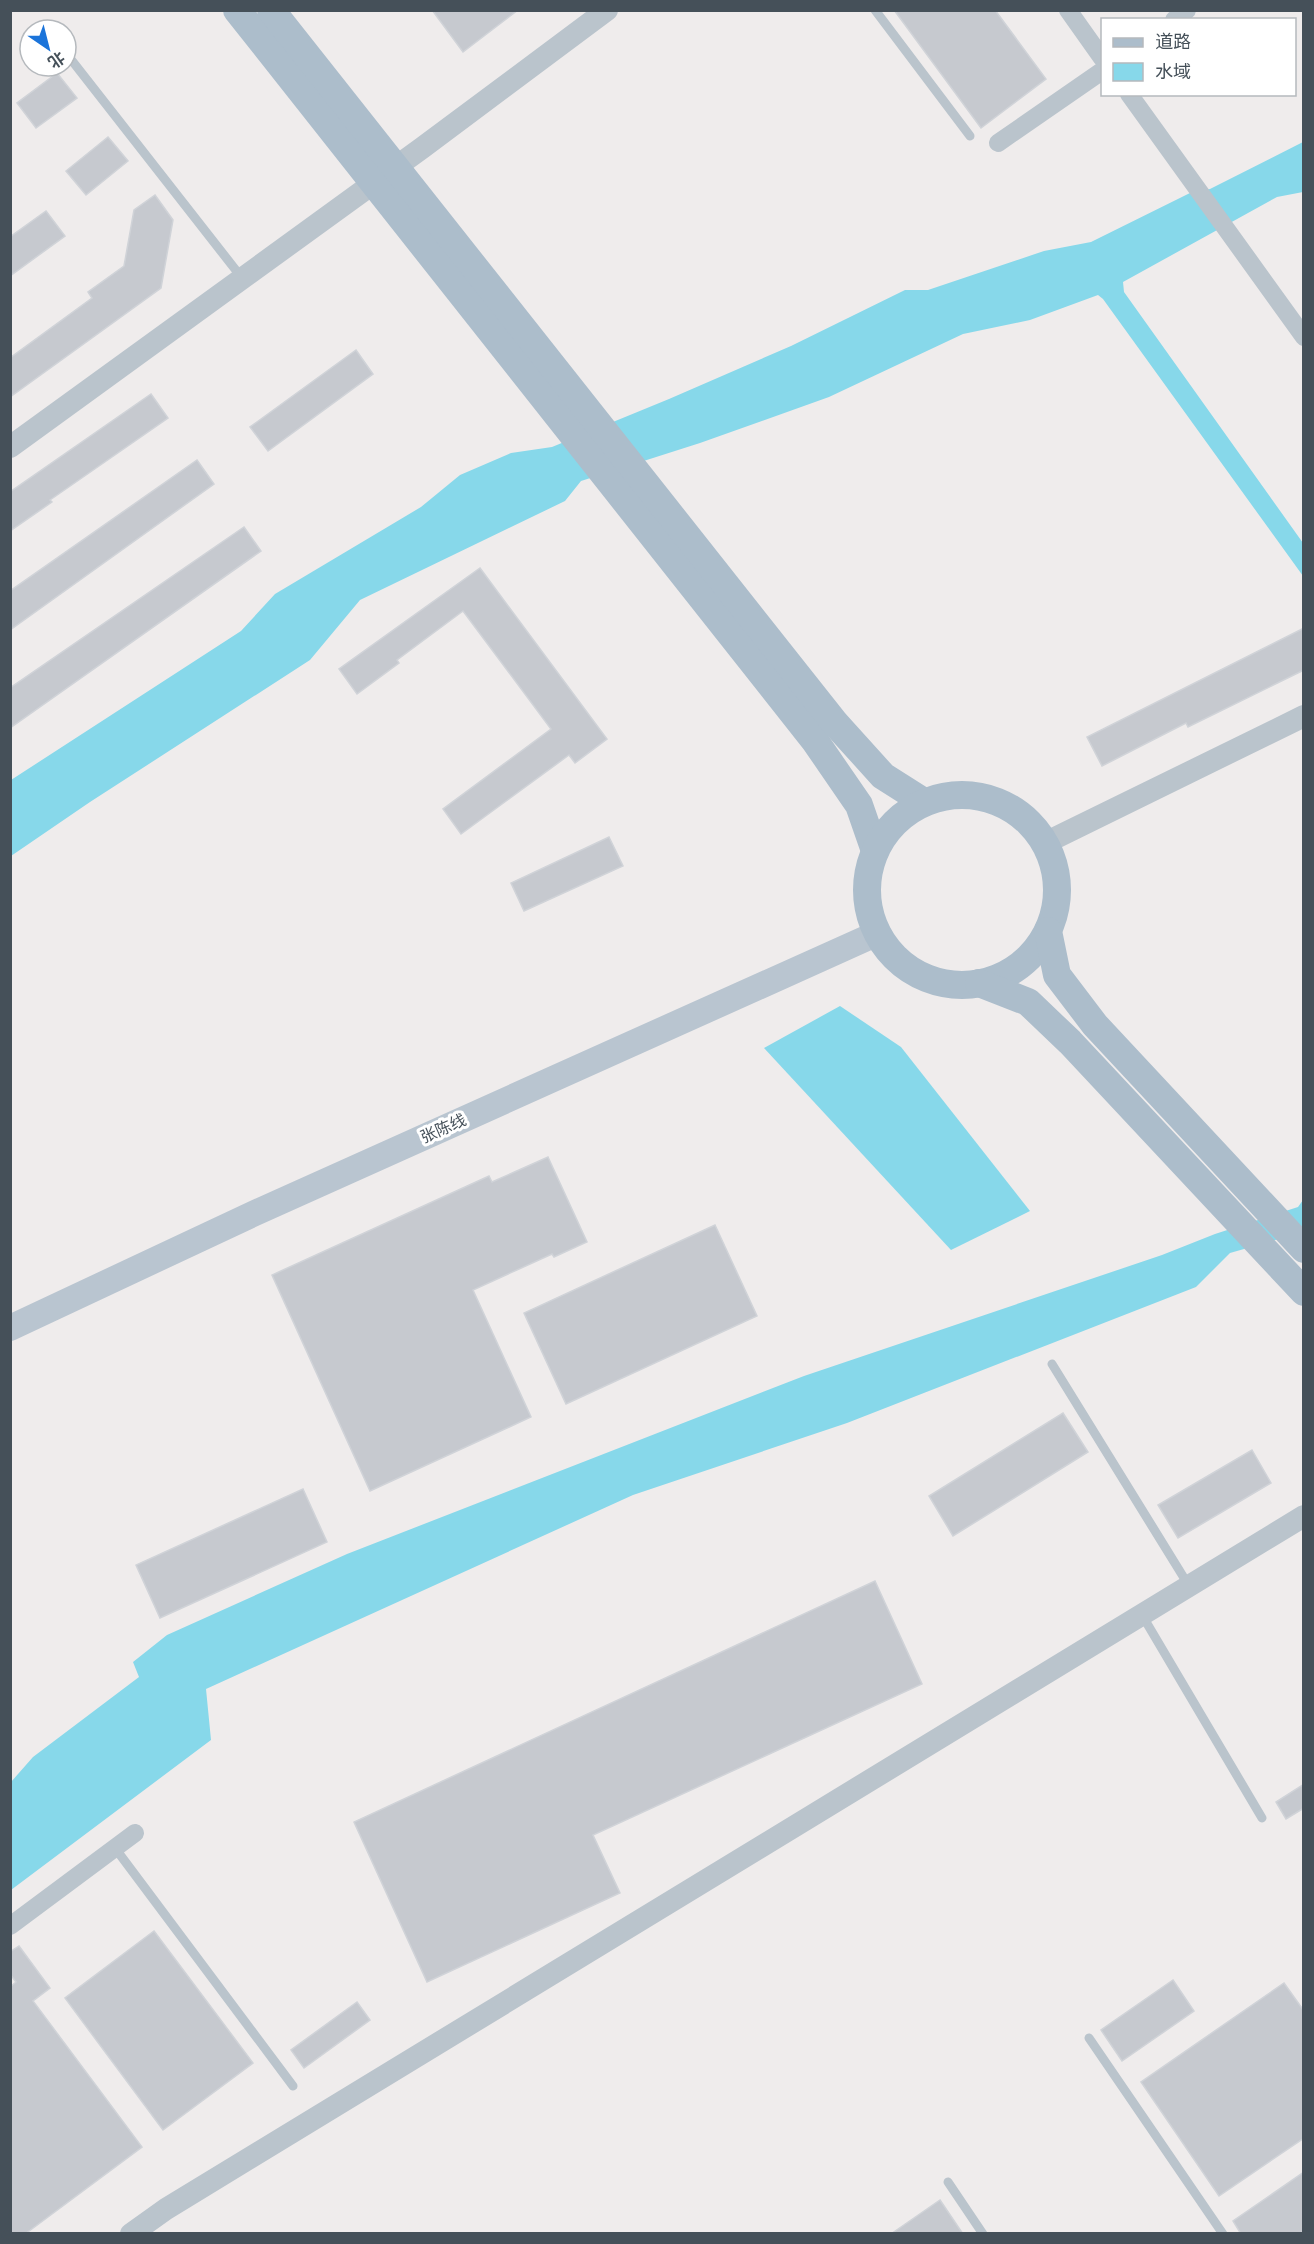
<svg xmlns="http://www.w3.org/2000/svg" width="1314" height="2244" viewBox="0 0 1314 2244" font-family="Mulish,'Noto Sans SC',sans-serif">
  <rect width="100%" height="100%" fill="#efecec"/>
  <g fill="#87d8ea">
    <polygon points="1303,142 1303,192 1277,197 1123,282 1124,292 1303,543 1303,576 1103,299 1098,295 1030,320 963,334 829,397 700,443 581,481 565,501 360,600 310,660 90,802 11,856 11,780 241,631 275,594 421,507 460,475 511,453 552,447 669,399 791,346 905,290 928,290 1044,251 1091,242 1192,192 1210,189"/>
    <polygon points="840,1006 901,1047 1030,1211 951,1250 764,1048"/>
    <polygon points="1303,1200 1303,1232 1230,1253 1196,1287 847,1423 633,1495 206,1689 211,1740 11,1890 11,1782 33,1757 139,1677 133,1662 167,1635 347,1554 804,1376 1162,1255 1215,1234 1298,1207"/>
  </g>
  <g fill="#c6c9cf" stroke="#d0d3d8" stroke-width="1.5">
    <polygon points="432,10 518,10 463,52"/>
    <polygon points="894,10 995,10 1046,79 981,128"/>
    <polygon points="57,73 77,98 36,128 17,103"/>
    <polygon points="108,137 128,161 86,195 66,171"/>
    <polygon points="155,195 173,220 161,288 10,397 10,358 92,298 88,292 124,266 134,210"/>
    <polygon points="46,211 65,236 10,276 10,237"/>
    <polygon points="356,350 373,374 268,451 250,427"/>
    <polygon points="151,394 168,418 50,500 52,502 10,531 10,492"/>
    <polygon points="197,460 214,484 10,630 10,591"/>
    <polygon points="244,527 261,551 10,728 10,688"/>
    <polygon points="480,568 607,739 575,763 569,755 461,834 443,809 551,729 463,611 397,660 399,663 357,694 339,669"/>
    <polygon points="1304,628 1304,670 1188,727 1186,723 1102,766 1087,737"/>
    <polygon points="609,837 623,866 524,911 511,883"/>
    <polygon points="548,1157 587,1242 554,1257 552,1254 473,1290 531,1417 370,1491 272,1275 489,1176 492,1182"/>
    <polygon points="715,1225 757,1316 566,1404 524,1313"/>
    <polygon points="1063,1413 1088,1452 953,1536 929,1496"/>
    <polygon points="1252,1450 1271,1483 1178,1538 1158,1505"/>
    <polygon points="303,1489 327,1542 160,1618 136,1565"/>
    <polygon points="875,1581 922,1684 593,1835 620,1893 427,1982 354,1822"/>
    <polygon points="1304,1784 1304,1808 1286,1819 1276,1802"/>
    <polygon points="154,1931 253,2063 163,2130 65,1998"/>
    <polygon points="19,1946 50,1988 33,2001 142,2147 25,2234 10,2234 10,1987 16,1982 10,1974 10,1952"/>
    <polygon points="1173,1980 1194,2011 1122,2061 1101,2030"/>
    <polygon points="1284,1983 1304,2011 1304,2138 1219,2196 1141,2082"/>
    <polygon points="357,2002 370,2020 304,2068 291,2050"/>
    <polygon points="1304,2172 1304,2234 1241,2234 1233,2221"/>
    <polygon points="940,2200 963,2234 891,2234"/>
  </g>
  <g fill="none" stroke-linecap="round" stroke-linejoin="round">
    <g stroke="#bac4cc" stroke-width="9">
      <polyline points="875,10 970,136"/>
      <polyline points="66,53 242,278"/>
      <polyline points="1052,1364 1189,1586"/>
      <polyline points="1142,1615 1262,1818"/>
      <polyline points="115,1848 293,2086"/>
      <polyline points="1089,2038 1223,2234"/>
      <polyline points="948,2182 983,2234"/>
    </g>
    <g stroke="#bac4cc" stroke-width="18">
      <polyline points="1068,10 1102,58"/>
      <polyline points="1174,20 1187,10"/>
      <polyline points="1129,94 1304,337"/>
      <polyline points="998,143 1102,71"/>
      <polyline points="10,1926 135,1833"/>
    </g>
    <g stroke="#bac4cc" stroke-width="22">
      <polyline points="10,447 422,148 607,10"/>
      <polyline points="1045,843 1304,716"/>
      <polyline points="131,2234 166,2209 1304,1516"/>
    </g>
    <polyline stroke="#b9c5d0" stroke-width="26" points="10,1328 255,1213 878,933"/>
    <g stroke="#acbdcb" stroke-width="28">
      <polyline points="237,10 815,741 859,805 875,851"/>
      <polyline points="271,10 835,723 883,776 924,802"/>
      <circle cx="962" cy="890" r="95"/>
      <polyline points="1048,931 1057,975 1095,1025 1304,1249"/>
      <polyline points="979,983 1028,1002 1070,1042 1304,1292"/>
    </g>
  </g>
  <g text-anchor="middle" stroke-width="6" stroke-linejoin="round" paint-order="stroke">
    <g font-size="16" fill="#455059" stroke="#fff">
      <text transform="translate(443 1128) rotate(-24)" y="6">张陈线</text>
    </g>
  </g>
  <rect width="1314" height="2244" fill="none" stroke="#455059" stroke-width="24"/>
  <rect x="1101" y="18" width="195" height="78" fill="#ffffff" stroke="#b5b9bd" stroke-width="1.5"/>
  <rect x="1113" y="38" width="30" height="9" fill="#acbdcb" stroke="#b5b9bd" stroke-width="1.5"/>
  <text x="1155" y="48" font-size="18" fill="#455059">道路</text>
  <rect x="1113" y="63" width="30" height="18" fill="#87d8ea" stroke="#b5b9bd" stroke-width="1.5"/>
  <text x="1155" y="78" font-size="18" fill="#455059">水域</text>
  <g transform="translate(48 48) rotate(145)"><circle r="28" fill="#ffffff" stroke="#b5b9bd" stroke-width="1.5"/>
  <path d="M0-4.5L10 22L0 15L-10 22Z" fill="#1b74da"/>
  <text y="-9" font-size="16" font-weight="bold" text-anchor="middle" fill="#455059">北</text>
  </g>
</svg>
